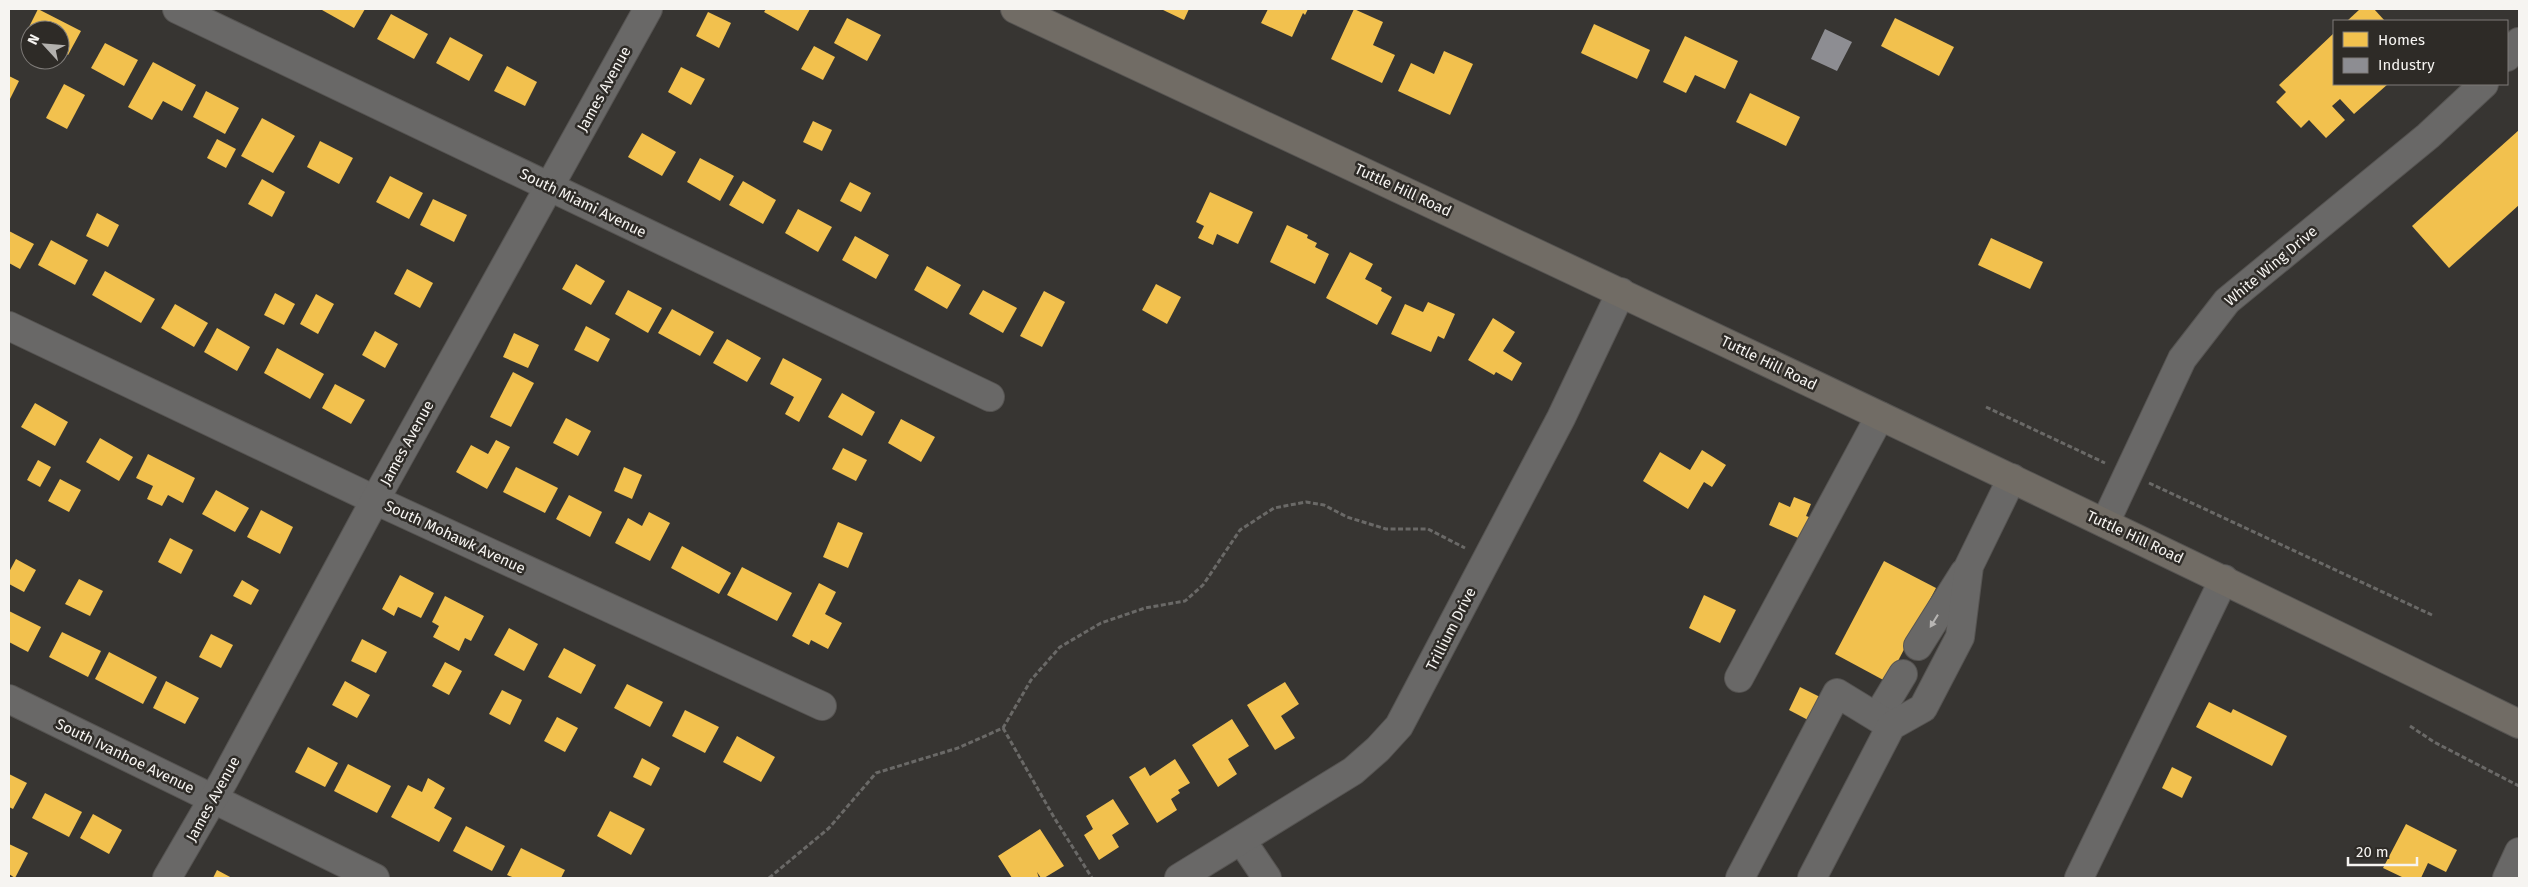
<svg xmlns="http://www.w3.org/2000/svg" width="2528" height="887" viewBox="0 0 2528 887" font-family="'Fira Sans',sans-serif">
  <rect width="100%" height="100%" fill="#373532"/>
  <g fill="#f2c14e">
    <polygon points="38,9 81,31 68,55 60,50 60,30 30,30 30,35 26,33"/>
    <polygon points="323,9 365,9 354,28 322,10"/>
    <polygon points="766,9 810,9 798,31 764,12"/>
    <polygon points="1161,9 1189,9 1184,20"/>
    <polygon points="1268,9 1308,9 1305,15 1303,13 1292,37 1261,23"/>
    <polygon points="1354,9 1383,22 1373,45 1395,55 1382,83 1331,59"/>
    <polygon points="2360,9 2374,9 2385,21 2347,21"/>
    <polygon points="708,12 731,23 719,48 696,36"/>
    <polygon points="391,14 428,34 414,59 377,39"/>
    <polygon points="847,18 881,35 867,61 834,43"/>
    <polygon points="1895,18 1954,47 1939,76 1881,46"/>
    <polygon points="1594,24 1650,50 1637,79 1581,53"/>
    <polygon points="2334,33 2334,84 2388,84 2354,114 2340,99 2332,106 2345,120 2326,138 2309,120 2301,128 2276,102 2286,92 2279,85"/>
    <polygon points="1685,36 1738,61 1725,89 1695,75 1686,93 1663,82"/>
    <polygon points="450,37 483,55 469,81 436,63"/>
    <polygon points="105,43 138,60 124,86 91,68"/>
    <polygon points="814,46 835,57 823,80 801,69"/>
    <polygon points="1444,51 1473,64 1450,115 1398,91 1411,63 1434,74"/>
    <polygon points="153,62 196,85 182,111 163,101 152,120 128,107"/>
    <polygon points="507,66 537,82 525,106 494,91"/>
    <polygon points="681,67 705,79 691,105 668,92"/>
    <polygon points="9,76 19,81 9,101"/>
    <polygon points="64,84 85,95 67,129 46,118"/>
    <polygon points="206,91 239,108 225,134 193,117"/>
    <polygon points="1750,93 1800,117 1786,146 1736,122"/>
    <polygon points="262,118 295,136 273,173 241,156"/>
    <polygon points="813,121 832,130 822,151 803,142"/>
    <polygon points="2519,130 2519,205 2449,268 2412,226"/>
    <polygon points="642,133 676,152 662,176 628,157"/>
    <polygon points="217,139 236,149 226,168 207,158"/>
    <polygon points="320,141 353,158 339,184 307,167"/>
    <polygon points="700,158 734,176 720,201 687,182"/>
    <polygon points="390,176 423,193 409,219 376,202"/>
    <polygon points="262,179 285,192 272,217 248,204"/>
    <polygon points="743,181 776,200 763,224 729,205"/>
    <polygon points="850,182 871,193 861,212 840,201"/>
    <polygon points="1210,192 1253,212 1238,244 1217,234 1213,245 1198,238 1204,226 1196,222"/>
    <polygon points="433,199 467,215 454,242 420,225"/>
    <polygon points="798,209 832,227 818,252 785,233"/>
    <polygon points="97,213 119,225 108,247 86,236"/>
    <polygon points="1287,225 1308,235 1307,238 1317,243 1315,247 1329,254 1315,284 1270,262"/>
    <polygon points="9,231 34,244 20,269 9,263"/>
    <polygon points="855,236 889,255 876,279 842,260"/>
    <polygon points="1991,238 2043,262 2030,289 1978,265"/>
    <polygon points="51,240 88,260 75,285 38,265"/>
    <polygon points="1350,252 1373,264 1365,279 1382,288 1381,291 1392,297 1377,325 1326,298"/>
    <polygon points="576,264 605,281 591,305 562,289"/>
    <polygon points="927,266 961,285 947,309 914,290"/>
    <polygon points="407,269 433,283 420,308 394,294"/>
    <polygon points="105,271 155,299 141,323 92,295"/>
    <polygon points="1156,284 1181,297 1167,324 1142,310"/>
    <polygon points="628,290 662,308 648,333 615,314"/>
    <polygon points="983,290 1017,308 1003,333 969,314"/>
    <polygon points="1044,291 1065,302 1042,347 1020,336"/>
    <polygon points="275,293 295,304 284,325 264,315"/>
    <polygon points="316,294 334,304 318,334 300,324"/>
    <polygon points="1428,302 1455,314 1444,339 1438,336 1431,352 1391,334 1405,304 1423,312"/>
    <polygon points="175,304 208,323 194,347 161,328"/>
    <polygon points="672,309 714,332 700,356 658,333"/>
    <polygon points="1493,318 1515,332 1503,351 1522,363 1512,381 1496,372 1494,375 1468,360"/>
    <polygon points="586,326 610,339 598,362 574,350"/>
    <polygon points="217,328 250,347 237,371 204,352"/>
    <polygon points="375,331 398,344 385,368 362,355"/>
    <polygon points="514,333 539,345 528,368 503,357"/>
    <polygon points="727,339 761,358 747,382 713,363"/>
    <polygon points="277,348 324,374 310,399 264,373"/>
    <polygon points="783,358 822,379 799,422 785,414 794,397 770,384"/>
    <polygon points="513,372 534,383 511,427 490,417"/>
    <polygon points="335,384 365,400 351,424 322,408"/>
    <polygon points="842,393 875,412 862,436 828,417"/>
    <polygon points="35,403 68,422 55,446 21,427"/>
    <polygon points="566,418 591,431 578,456 553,443"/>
    <polygon points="901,419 935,437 921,462 888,443"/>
    <polygon points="100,438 133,457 119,481 86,462"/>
    <polygon points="496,440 510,447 487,489 456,472 471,445 488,454"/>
    <polygon points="843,448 867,460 856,481 832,469"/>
    <polygon points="1702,450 1726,465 1712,487 1704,482 1688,509 1643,481 1660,452 1690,470"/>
    <polygon points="148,454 195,478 183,503 168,495 162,506 147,499 153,486 136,478"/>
    <polygon points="38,460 51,467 40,487 27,480"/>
    <polygon points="516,467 558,488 545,513 503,492"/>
    <polygon points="624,467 642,475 632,499 614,491"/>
    <polygon points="60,479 81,490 69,512 48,501"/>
    <polygon points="216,490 249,508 235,532 202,514"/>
    <polygon points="569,495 602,512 590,537 556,519"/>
    <polygon points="1794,497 1811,504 1806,516 1815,519 1805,541 1769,525 1779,502 1790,507"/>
    <polygon points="261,510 293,527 280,554 247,537"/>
    <polygon points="649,512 670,523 650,561 615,543 628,518 642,526"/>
    <polygon points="838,522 863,533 848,568 823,557"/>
    <polygon points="170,538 193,550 181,574 158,562"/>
    <polygon points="682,546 731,573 719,594 671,568"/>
    <polygon points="16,559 36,570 24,592 9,584 9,572"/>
    <polygon points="1884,561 1936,588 1887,682 1835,654"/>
    <polygon points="742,567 792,593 777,621 727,595"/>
    <polygon points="400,575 434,593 421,618 398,607 394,616 382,609"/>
    <polygon points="79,579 103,591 90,616 65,604"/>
    <polygon points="242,580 259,590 251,605 233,596"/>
    <polygon points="819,583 836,592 825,614 842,623 828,649 811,640 809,645 792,636"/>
    <polygon points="1704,595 1736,610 1720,643 1689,628"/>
    <polygon points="445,596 484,616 471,641 465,638 459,651 433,637 439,626 432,622"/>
    <polygon points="9,611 41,627 28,652 9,642"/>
    <polygon points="509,628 538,644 524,671 494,655"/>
    <polygon points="62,632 101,651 88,677 49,657"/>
    <polygon points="211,634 233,645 221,668 199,657"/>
    <polygon points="362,639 387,652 376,673 351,661"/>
    <polygon points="564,648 596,665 581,694 548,677"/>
    <polygon points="109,652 157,677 143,704 95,679"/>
    <polygon points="445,662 462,671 449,695 432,686"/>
    <polygon points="166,681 199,698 185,724 153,708"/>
    <polygon points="345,681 370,695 357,718 332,705"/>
    <polygon points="1285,682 1299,704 1281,716 1295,738 1275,750 1247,705"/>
    <polygon points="627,684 663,702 650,727 614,708"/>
    <polygon points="1800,687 1820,697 1808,720 1789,710"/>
    <polygon points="502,690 522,700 510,725 489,714"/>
    <polygon points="2209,702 2231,713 2233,709 2287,736 2272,766 2196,727"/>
    <polygon points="685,710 719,727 705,753 672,736"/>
    <polygon points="557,717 578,728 565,752 544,741"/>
    <polygon points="1232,719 1249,746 1228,759 1237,774 1218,787 1192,745"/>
    <polygon points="737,736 775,757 761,782 723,762"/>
    <polygon points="308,747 338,763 325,787 295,772"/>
    <polygon points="642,758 660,768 651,786 633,777"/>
    <polygon points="1175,759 1190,783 1178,790 1180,793 1171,799 1177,810 1157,823 1129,777 1145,767 1150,776"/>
    <polygon points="348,764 391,786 377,813 334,791"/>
    <polygon points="2172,767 2192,777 2182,798 2162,788"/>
    <polygon points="9,774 27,783 13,809 9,807"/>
    <polygon points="428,778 445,788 434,808 452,818 439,842 391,817 408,785 422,792"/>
    <polygon points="45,793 82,812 69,837 32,818"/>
    <polygon points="1113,799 1129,824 1112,835 1119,847 1099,860 1084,835 1093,829 1086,816"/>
    <polygon points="610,811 645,829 631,855 597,836"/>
    <polygon points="93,814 122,830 109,854 80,838"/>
    <polygon points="2406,824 2457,850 2446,872 2428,863 2421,878 2404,878 2383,868"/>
    <polygon points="466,826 505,846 492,871 453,851"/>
    <polygon points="1040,829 1064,866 1044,878 1041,878 1037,872 1039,878 1012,878 998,856"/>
    <polygon points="9,844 28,853 15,878 9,874"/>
    <polygon points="521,848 565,870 561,878 515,878 507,875"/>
    <polygon points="217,870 232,878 213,878"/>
  </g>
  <polygon fill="#8d8d92" points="1825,29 1852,42 1837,71 1811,59"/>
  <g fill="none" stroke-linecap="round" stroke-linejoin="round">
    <defs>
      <g id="minor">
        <polyline points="177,9 990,397"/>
        <polyline points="2507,57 2519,42"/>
        <polyline points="9,326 375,500 822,706"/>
        <polyline points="2105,523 2182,359 2227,301 2428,136 2484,84"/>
        <polyline points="1918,646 1964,573"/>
        <polyline points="1739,678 1880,416"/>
        <polyline points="9,699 375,878"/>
        <polyline points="1877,717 1903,674"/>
        <polyline points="1242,841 1267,878"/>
        <polyline points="167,878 224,780 375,500 648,9"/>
        <polyline points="1179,878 1353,771 1378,749 1399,726 1561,418 1621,292"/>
        <polyline points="1740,878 1837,693 1891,726"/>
        <polyline points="1812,878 1891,726 1923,708 1960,637 1969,566 2012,478"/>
        <polyline points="2079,878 2224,579"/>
        <polyline points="2507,878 2519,852"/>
      </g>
      <path id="major" d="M1015,9C1518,244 2021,480 2519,724"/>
    </defs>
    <use href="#minor" stroke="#565452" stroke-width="30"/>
    <use href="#major" stroke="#565452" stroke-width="30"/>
    <g stroke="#6a6967" stroke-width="3" stroke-dasharray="5 2.5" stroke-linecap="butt">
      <polyline points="1986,407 2105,463"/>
      <polyline points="2149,483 2432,615"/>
      <polyline points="2410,726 2434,742 2519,786"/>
      <polyline points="1003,728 1055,819 1092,878"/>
      <polyline points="769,878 829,828 876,773 958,748 1003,728 1031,680 1060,647 1101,623 1145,608 1185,601 1203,585 1240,530 1274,508 1306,502 1324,505 1347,517 1386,529 1428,529 1465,548"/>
    </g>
    <use href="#minor" stroke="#696867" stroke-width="28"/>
    <use href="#major" stroke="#716c65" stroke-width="28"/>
  </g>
  <defs><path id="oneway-solid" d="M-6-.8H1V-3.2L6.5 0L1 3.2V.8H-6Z" transform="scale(1.25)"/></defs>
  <use fill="#b7b5b3" href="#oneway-solid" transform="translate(1934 621) rotate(122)"/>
  <g text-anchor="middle" stroke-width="5" stroke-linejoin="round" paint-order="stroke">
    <g font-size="15" fill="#f6f4f1" stroke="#2e2b27">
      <text transform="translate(604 89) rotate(-61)" y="5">James Avenue</text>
      <text transform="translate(1403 190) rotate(25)" y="5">Tuttle Hill Road</text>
      <text transform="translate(583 203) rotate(26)" y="5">South Miami Avenue</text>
      <text transform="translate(2271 266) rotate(-40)" y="5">White Wing Drive</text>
      <text transform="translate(1769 363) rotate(26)" y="5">Tuttle Hill Road</text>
      <text transform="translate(407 443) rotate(-61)" y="5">James Avenue</text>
      <text transform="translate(455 537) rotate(25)" y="5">South Mohawk Avenue</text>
      <text transform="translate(2135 537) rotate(25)" y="5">Tuttle Hill Road</text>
      <text transform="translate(1451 629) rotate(-63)" y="5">Trillium Drive</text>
      <text transform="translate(125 756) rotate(26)" y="5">South Ivanhoe Avenue</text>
      <text transform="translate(213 799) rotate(-61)" y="5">James Avenue</text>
    </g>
  </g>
  <rect width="2528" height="887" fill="none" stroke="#f6f4f1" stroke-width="20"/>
  <rect x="2333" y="20" width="175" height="65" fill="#2e2b27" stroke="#7e7b78"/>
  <rect x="2343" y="32" width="25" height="15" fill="#f2c14e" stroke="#7e7b78"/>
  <text x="2378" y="45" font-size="15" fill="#f6f4f1">Homes</text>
  <rect x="2343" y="58" width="25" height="15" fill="#8d8d92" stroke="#7e7b78"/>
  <text x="2378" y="70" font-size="15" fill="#f6f4f1">Industry</text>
  <g transform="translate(45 45) rotate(296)"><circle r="24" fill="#2e2b27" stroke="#7e7b78"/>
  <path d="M0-4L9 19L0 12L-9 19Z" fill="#b3b1ae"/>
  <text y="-8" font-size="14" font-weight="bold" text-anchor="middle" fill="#f6f4f1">N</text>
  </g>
  <path d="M2348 857v8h69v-8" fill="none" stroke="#f6f4f1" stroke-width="2.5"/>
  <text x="2356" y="857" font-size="15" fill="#f6f4f1" stroke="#2e2b27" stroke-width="4" paint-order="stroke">20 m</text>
</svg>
